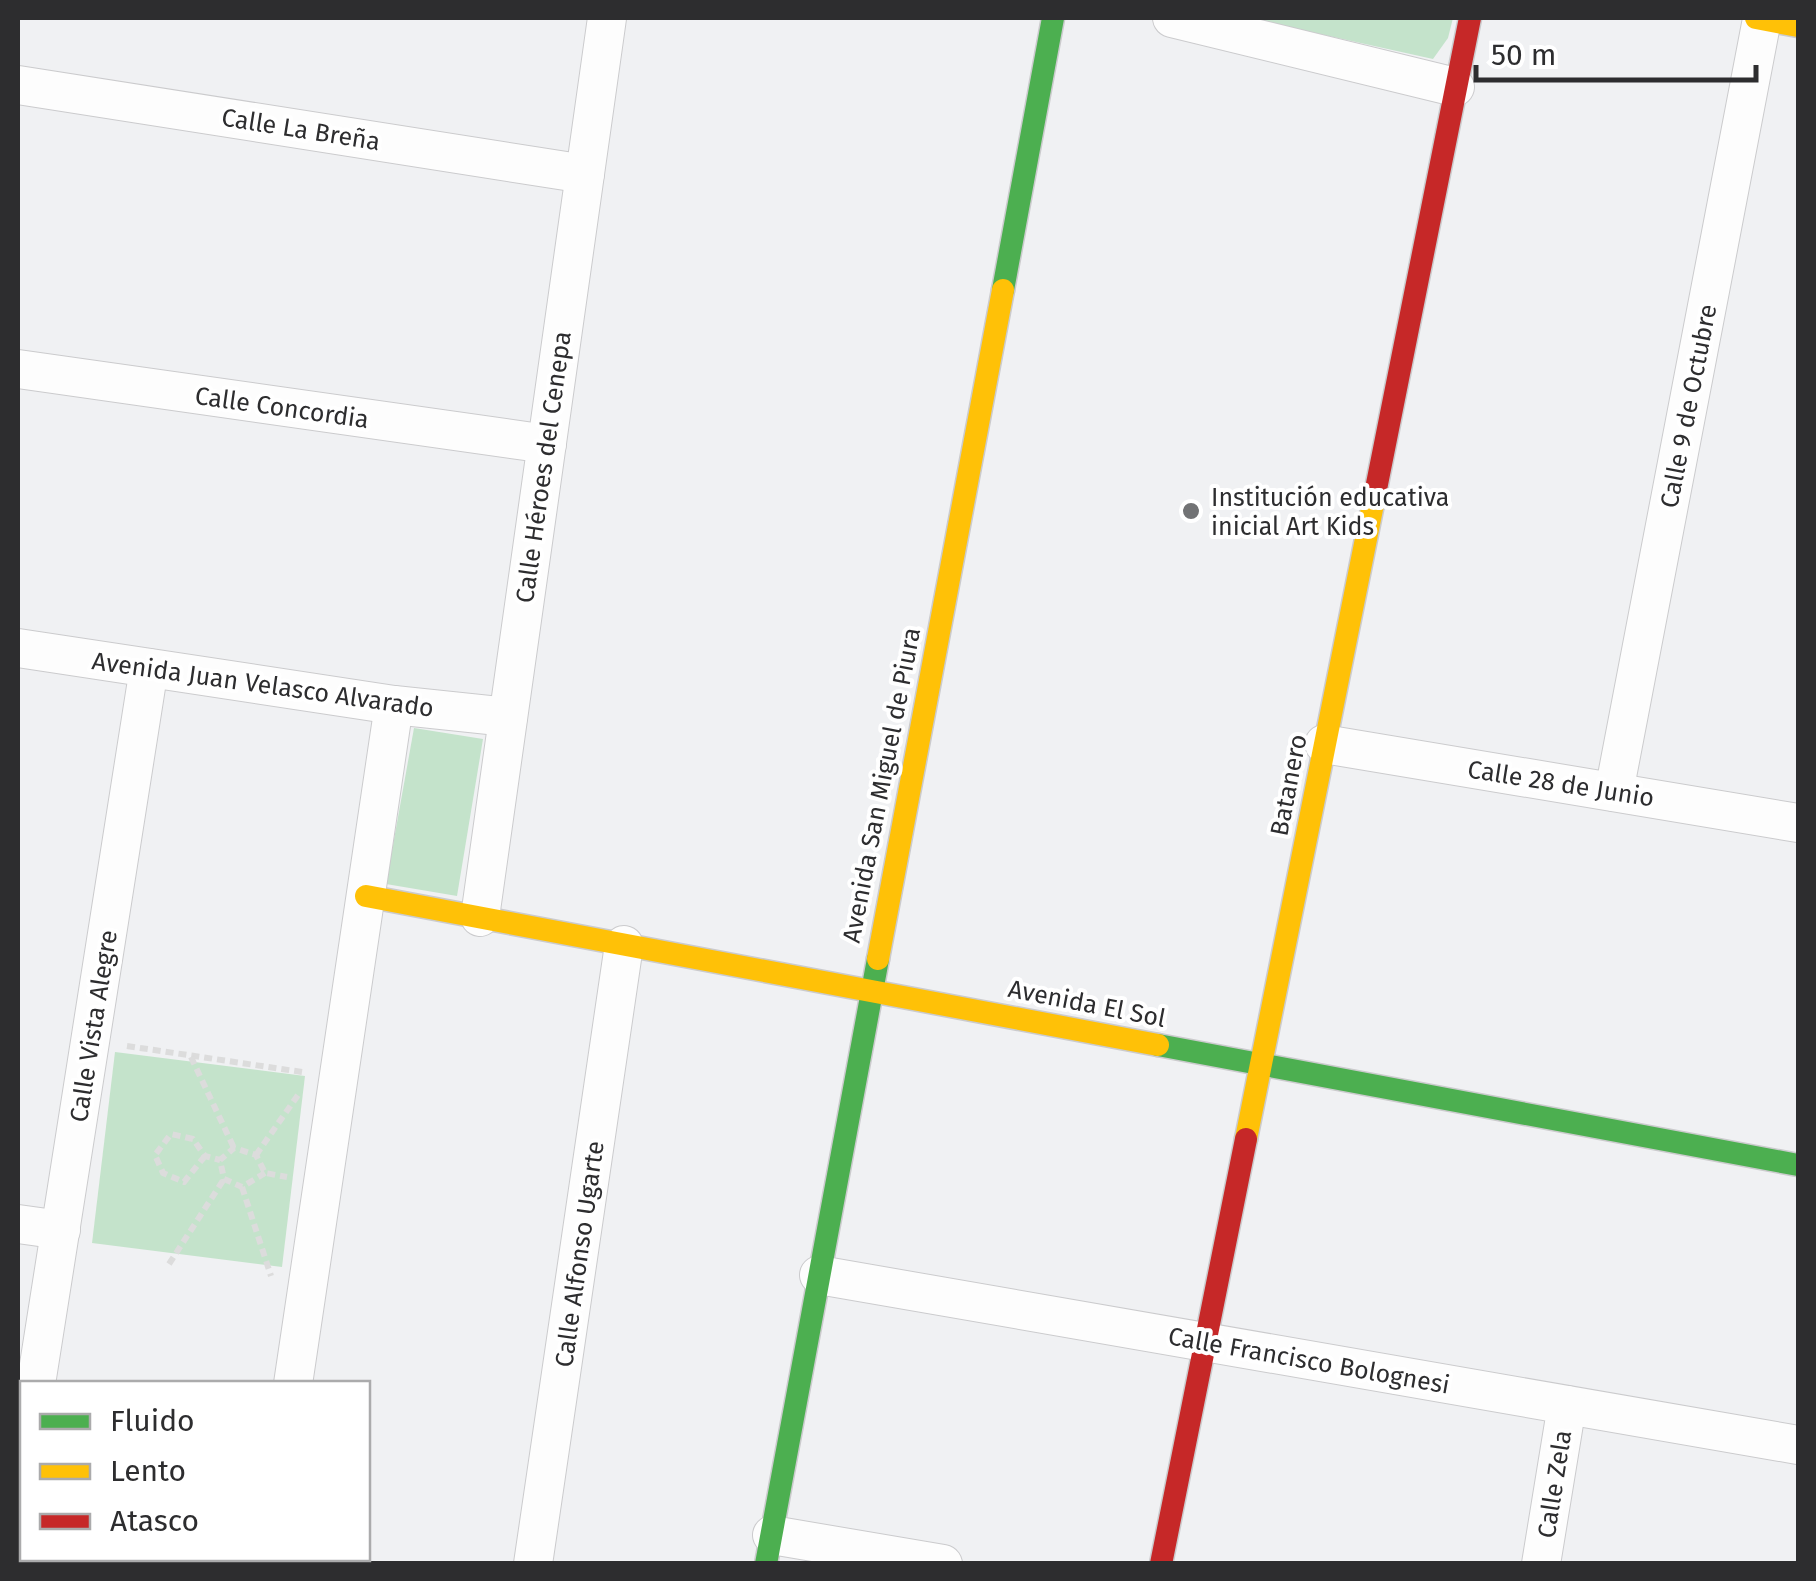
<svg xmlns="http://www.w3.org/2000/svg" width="1816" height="1581" viewBox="0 0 1816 1581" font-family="'Fira Sans',sans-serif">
  <rect width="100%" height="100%" fill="#f0f1f3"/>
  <g fill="#c4e3cb">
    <polygon points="1248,18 1453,18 1448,38 1433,59"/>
    <polygon points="414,728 483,739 457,896 386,884"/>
    <polygon points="115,1052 305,1076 282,1267 92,1243"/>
  </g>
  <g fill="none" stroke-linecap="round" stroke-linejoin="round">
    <defs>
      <g id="street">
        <polyline points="1172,18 1455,87"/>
        <polyline points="18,85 585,174"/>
        <polyline points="18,369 547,444"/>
        <polyline points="18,648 394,705 508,717"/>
        <polyline points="1324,744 1798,823"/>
        <polyline points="1614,792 1762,19"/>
        <polyline points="480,917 607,18"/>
        <polyline points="18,1224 61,1230"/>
        <polyline points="819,1275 1798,1445"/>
        <polyline points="36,1384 149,668"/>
        <polyline points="293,1384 394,705"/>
        <polyline points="18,1505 22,1473"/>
        <polyline points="772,1535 943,1564"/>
        <polyline points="266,1564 267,1558"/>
        <polyline points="533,1564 624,945"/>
        <polyline points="1541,1564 1567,1405"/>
      </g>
      <g id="fast">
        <polyline points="1003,290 1053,18"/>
        <polyline points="1158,1045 1798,1165"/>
        <polyline points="766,1564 878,959"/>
      </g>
      <g id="slow">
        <polyline points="1756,18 1798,26"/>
        <polyline points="366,896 1158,1045"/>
        <polyline points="878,959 1003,290"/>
        <polyline points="1246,1139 1375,494"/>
      </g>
      <g id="jam">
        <polyline points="1375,494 1470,18"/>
        <polyline points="1161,1564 1246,1139"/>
      </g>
    </defs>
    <use href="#street" stroke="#cbcbcd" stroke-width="40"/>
    <use href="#fast" stroke="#cbcbcd" stroke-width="25"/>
    <use href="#slow" stroke="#cbcbcd" stroke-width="25"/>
    <use href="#jam" stroke="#cbcbcd" stroke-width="25"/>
    <g stroke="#dcdcdc" stroke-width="6" stroke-dasharray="8 5" stroke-linecap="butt">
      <polyline points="127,1046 302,1072"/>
      <polyline points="191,1057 234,1148"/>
      <polyline points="256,1155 298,1095"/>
      <polyline points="205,1156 184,1182 163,1173 155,1155 171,1134 193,1139 205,1156 220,1160"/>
      <polyline points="265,1173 242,1187 224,1179 220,1160 234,1148 256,1155 265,1173 287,1177"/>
      <polyline points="242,1187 271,1276"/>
      <polyline points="169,1264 224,1179"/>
    </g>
    <use href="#street" stroke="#fdfdfd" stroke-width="38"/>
    <use href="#fast" stroke="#4caf50" stroke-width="22"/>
    <use href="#slow" stroke="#ffc107" stroke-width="22"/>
    <use href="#jam" stroke="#c62828" stroke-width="22"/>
  </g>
  <circle fill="#717274" stroke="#fff" stroke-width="4" cx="1191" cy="511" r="10"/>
  <g text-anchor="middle" stroke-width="8" stroke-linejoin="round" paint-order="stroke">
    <g font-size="25" fill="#2d2d2f" stroke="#fff">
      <text transform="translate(301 129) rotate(9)" y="9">Calle La Breña</text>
      <text transform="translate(1688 406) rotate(-79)" y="9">Calle 9 de Octubre</text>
      <text transform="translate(282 407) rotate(8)" y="9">Calle Concordia</text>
      <text transform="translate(543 467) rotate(-82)" y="9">Calle Héroes del Cenepa</text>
      <text transform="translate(263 684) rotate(8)" y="9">Avenida Juan Velasco Alvarado</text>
      <text transform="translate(1561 783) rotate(9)" y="9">Calle 28 de Junio</text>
      <text transform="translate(881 785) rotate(-79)" y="9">Avenida San Miguel de Piura</text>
      <text transform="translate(1288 785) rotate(-79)" y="9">Batanero</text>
      <text transform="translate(1087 1003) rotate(11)" y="9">Avenida El Sol</text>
      <text transform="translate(93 1026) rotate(-81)" y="9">Calle Vista Alegre</text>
      <text transform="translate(579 1254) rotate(-82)" y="9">Calle Alfonso Ugarte</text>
      <text transform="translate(1309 1360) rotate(10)" y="9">Calle Francisco Bolognesi</text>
      <text transform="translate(1554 1484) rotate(-81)" y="9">Calle Zela</text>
    </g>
    <g font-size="25" fill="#2d2d2f" stroke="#fff" text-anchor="start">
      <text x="1211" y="506">Institución educativa<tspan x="1211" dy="29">inicial Art Kids</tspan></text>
    </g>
  </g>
  <rect width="1816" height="1581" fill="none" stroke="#2d2d2f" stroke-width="40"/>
  <rect x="20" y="1381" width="350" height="180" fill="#ffffff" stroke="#ababac" stroke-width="2.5"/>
  <rect x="40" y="1414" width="50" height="15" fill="#4caf50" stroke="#ababac" stroke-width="2.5"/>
  <text x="110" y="1431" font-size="30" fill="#2d2d2f">Fluido</text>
  <rect x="40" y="1464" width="50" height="15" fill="#ffc107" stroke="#ababac" stroke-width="2.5"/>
  <text x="110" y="1481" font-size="30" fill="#2d2d2f">Lento</text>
  <rect x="40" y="1514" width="50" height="15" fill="#c62828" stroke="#ababac" stroke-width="2.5"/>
  <text x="110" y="1531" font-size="30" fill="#2d2d2f">Atasco</text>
  <path d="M1476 65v15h280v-15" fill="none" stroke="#2d2d2f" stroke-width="5"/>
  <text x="1491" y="65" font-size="30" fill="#2d2d2f" stroke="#ffffff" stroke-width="8" paint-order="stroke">50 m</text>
</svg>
